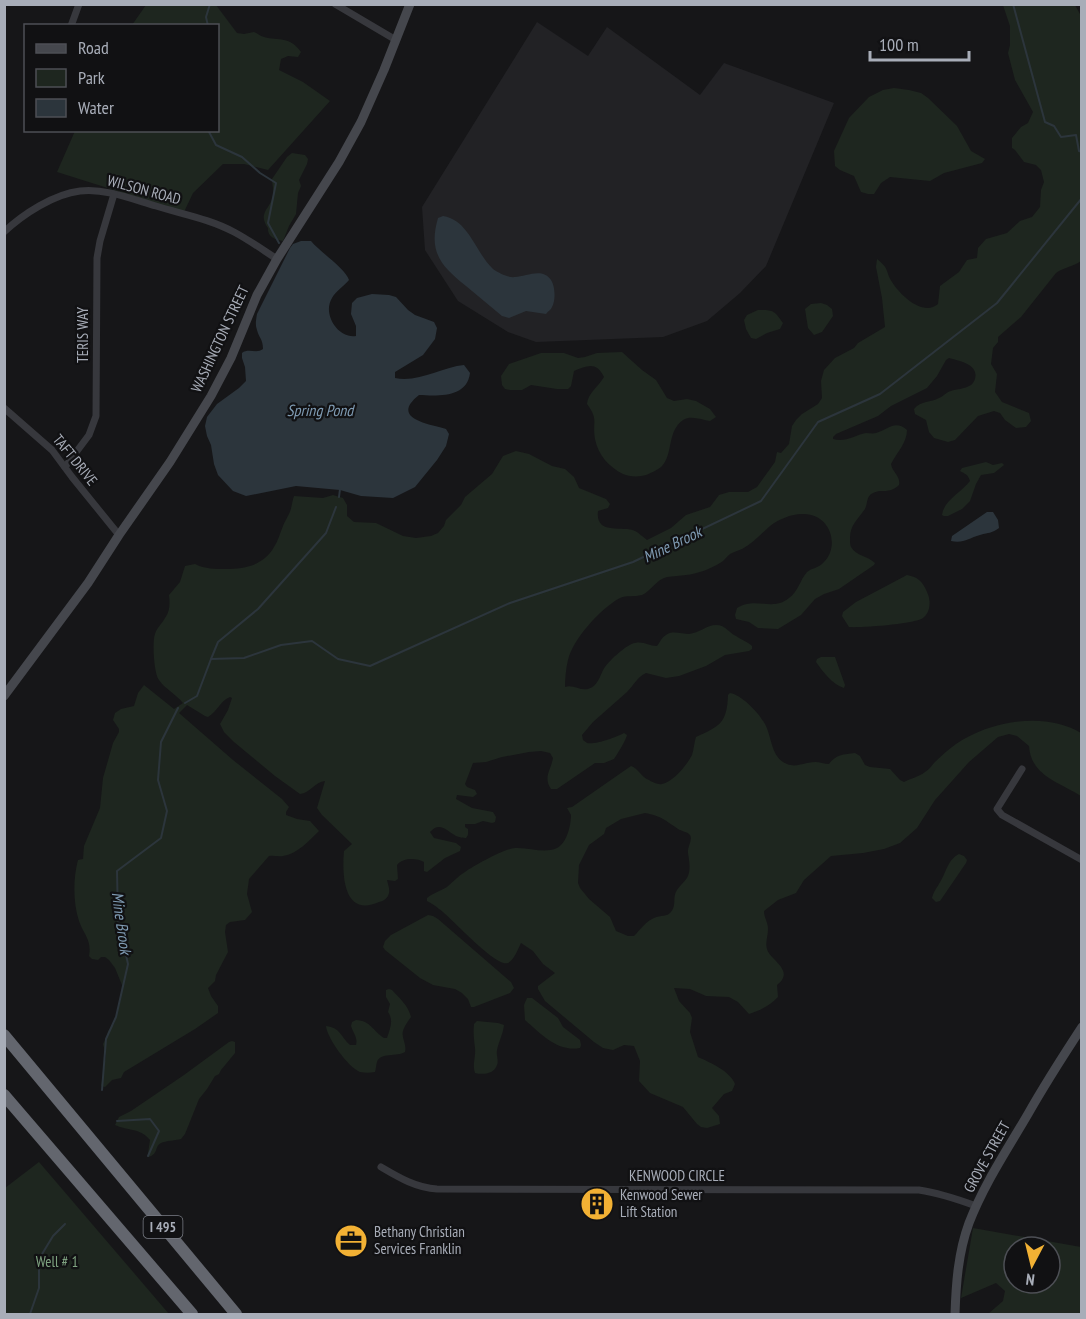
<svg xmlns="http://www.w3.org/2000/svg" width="1086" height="1319" viewBox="0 0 1086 1319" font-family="'PT Sans Narrow',sans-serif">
  <rect width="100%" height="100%" fill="#161618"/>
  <polygon fill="#222225" points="537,22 588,56 607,27 700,95 724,63 834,103 766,266 740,293 707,321 663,337 536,342 508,332 458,301 425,250 422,207"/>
  <g fill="#1e261f" fill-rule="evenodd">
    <path d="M146,5H216L237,33L244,34L254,32C257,33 260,36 264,37C279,41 290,36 301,52L298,57L288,56L281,59L279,70L303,82L330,101L268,170L244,164H223L193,193L184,212L57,172L75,131L218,130V26L132,25Z"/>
    <path d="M1003,5H1075L1081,16V261C1073,267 1064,267 1056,273L1021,317L998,337V342L993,348L991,364L997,374L995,392L1002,402L1029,413L1031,421L1026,427L1016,428L1005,420L1000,413L994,411L978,416L955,440L948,442L934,438L929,432L926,420L915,414L914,409C921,400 931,403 939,398C944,396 946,392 951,391C957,389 964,389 969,386C972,385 974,382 975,379C979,364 959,361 949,358L946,360L937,376L927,388L891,406L878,416L836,434L833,437V439C845,443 855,435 866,433C869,433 873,434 876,433C887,430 895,419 907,430C907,443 897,452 891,464C892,472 901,476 899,485C888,495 883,488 873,493C866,496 868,503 865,509C858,519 850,525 850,538C850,541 850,545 851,547C856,556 868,556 875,563L874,565L839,589L824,594L815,599L801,615L778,629L758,628L749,622L736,619L735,615L737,608C756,596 772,612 789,598C798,592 800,580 807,572C812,568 818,568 823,563C841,546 830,514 804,514C794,513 778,519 770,526C761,534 753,543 742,549C738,551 733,552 730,554C726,557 724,561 720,563C710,569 697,574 686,575C680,576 673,576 667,577C657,579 651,591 642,595C634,597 627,595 620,598C601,608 573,639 568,660C566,668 565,678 565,687C573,684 580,691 588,689C599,686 600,674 605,667C610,660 627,644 635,643C644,641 648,646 657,646C660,642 662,637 666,635C672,630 682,634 689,634C699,633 707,625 716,625C726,625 729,633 736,636C741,640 747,641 752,646V649L749,651L725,655L706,666L679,676L666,678L646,673C637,677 634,685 627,692L593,722L582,735L583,740C584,741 586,742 587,743C595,745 617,737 624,733L627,735C626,740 618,753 614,759L604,763H595L557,789H551C543,777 551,770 553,758L550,753L541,751L529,752L502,757L486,762L473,763L465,784L467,787L475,790L477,794L473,797L457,795L456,799L472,808L493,812L496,817L495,822L492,823L483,821L475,824H465V827L468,829C468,832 469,835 466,838C464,838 458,837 456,836C447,831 440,821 430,832L434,838L456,843L461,847L460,851L445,858L427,872L424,871V862C417,858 403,857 397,865L398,879L395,881L387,880C388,884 390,890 389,893C388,898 384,901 379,902C343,918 342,874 344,851L352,844L322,815L317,808L325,781C315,782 310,793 300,794L275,776L234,742L224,732L220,724L228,710L232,698L230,697C220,701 217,712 208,717L205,716L187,705L179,713L233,760L282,799L289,807L286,812V815L297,819L310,821L319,831C309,841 297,854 283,856C278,857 274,855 269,856L249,879L247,894L252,912L245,920L230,922L226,925L225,932L228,952L216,975L215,981L208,988L211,996L218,1006V1013L195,1029L124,1072L121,1078L112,1080L105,1087L101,1086L106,1055L103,1044L107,1036L108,1031L114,1024L120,1002L122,985L115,968L109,960L105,957H101L98,960L92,959L89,956C92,940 84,935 79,921C73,903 73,878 78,860L83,859L84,846L100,808L103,778L113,743L119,732V729L113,720L115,713L121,709L134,706L138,693L144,685L174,709L183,703C176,694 165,689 159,680C154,674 152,642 155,634C157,627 162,624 165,618C170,612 170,603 169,595L180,582L185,566L195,564C205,569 215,569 226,569C245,569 264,565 274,547C278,541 280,533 283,526C285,521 287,518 289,514C292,508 292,501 294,496L323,498L333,495L343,498L347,505V516L354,522L376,523L403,536L416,538L431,536L438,533L444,526L446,520L461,505L465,497L492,474L503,456L516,451L529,454L552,466L565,469L574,477L579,488L606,499L610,504L608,508L598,511C595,536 623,525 635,531C639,533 643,537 647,540L671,528L686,515L710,507L719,495L729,492H748L757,487L775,462L777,452L781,453L789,444L792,426L796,420L802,414L818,404L822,398L821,381L824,370L835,358L854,348L858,343L885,327L882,298L876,267L877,259C890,269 885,271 892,282C900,295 923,317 938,304L940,286L959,272L967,260L977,258L978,248L986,239L1007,233L1020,221L1032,217L1040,207L1041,190L1044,182L1041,170L1036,165L1024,162L1015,150L1012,148V138L1021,127L1028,123L1033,112L1015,80L1008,53L1010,45V26Z"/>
    <polygon points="894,88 909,90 921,93 928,98 957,126 971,151 985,159 982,163 944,173 930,181 890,177 881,183 874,194 868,194 861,192 854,176 840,170 835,166 834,151 849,118 869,97 883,90"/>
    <path d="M292,153L305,155L308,159L307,164L299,180L301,186L298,193L296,214L289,226L283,241C276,240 267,237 268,228C257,212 271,209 273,195C274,190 272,184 272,179L287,157Z"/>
    <polygon points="821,303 827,305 832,309 833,316 822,332 814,335 808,328 805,309 811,304"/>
    <path d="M758,310C773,310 774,310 783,323L780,329L767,333L756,339L751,338L746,329L744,320L747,315Z"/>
    <path d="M622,352L642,370L656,380L667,398L674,401L687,399L696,401L710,409L716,417L710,421C702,420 691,415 683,420C667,431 673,455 662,466C658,470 651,473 646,475C640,477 629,477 623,474C609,467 598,455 595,439C592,421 599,420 587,404C588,393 598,387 604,377C596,361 587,366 574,371L571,386L568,389H557L531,385L522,390H510L505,389L502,385L501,376L509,364L541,353H564L578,358L585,357L597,353Z"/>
    <path d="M986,462L993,465L1002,463L1004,465L994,473L981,475L976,484L970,501L962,509L948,516H944L942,515C944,500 961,493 970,481C968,474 965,474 960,471L962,468Z"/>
    <path d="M907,575C918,577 923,582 927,592C931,600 931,612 923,618C915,624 860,628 849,627L842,616L843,612L856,602Z"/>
    <path d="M821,657H835L845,685L844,688C832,684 823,672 816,662L817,659Z"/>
    <path d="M730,693C742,695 759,713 765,724C772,737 771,758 787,764C797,768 805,762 815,762C820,762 824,764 829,764C835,755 844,754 855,753L860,756L865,765L870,767L890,769L900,780L904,782C911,778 919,777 925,772C929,770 932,765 935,762C942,755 949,749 956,744C990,721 1045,711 1081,733V796C1059,782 1031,776 1029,746L1017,736L1009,734L998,737L969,762L935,800L917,828L900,843L884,849L863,853L831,856L804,880L796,893L778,900L764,911C764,918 768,922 768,929C768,936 765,943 767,949C769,958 788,967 783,978C782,981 779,983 777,985L778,997C771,1005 759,1011 749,1014L738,1002L729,997L706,996L690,989L674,988L679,1001L690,1013L692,1018L690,1032L698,1057C711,1063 730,1071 735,1084L732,1091L724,1094L712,1108L719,1116L720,1124L707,1128L701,1127L697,1124L683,1107L650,1093L639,1081L640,1061L634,1046L624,1045L613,1050L603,1048L594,1042L545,1001L538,989V986L555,973L543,964L533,951L521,943C518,949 514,960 508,963C496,968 451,917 439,909C436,906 431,903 427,901V898C433,893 440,891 447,887C453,882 458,876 465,872C475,865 504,849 515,848C529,847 544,854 557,848C567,843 571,825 571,815L567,808L572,807L631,766C639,769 641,777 649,780C652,782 658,785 662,784C673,782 687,765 692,755C694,749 694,743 696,737C720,726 727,723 728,695ZM645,813C661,816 665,820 678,829C681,831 688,832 690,835C693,840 687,847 688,853C689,860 691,868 688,876C686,881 680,885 677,890C672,897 677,905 671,912C667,917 661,915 654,918C646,921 640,930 634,936H628L616,931L610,917L589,899L580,888L578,883L579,865L589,845L604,834L606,828L621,819Z"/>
    <path d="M959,854L964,856L967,860L966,863L940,901L936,902L932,898C934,891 936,889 939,884C946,874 947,860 959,854Z"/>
    <polygon points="428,915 433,916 438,919 511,982 514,988 510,993 474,1007 471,1007 468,999 462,993 455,989 433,985 420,978 385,950 383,947 385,941 391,935"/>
    <path d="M389,989L392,990C400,999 408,1005 411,1017C408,1021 404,1027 403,1031C401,1038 407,1044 405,1052C397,1057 380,1052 377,1062C376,1065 376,1069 375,1072C370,1073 365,1073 360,1072C348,1067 327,1038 326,1026C341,1028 340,1036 350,1045H356C358,1037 353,1033 351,1026L352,1022L356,1020C371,1021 372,1030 384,1038H387C390,1028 394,1021 388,1012L390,1004L386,997V990Z"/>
    <path d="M527,998H532L558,1018L563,1027L580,1040L581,1045L580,1048C557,1052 541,1034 525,1020L524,1005Z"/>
    <path d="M477,1021L498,1023L504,1025C503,1034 499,1041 497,1050C496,1055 499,1061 497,1065C494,1074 483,1075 475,1073C472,1064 476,1057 475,1048C474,1040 473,1032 474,1024Z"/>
    <path d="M232,1041L235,1042V1053L221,1070L219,1074L215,1076L207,1089L199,1099L185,1134L181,1139C177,1140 165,1141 161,1143C154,1147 159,1153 149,1157L148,1153L150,1140C141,1128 128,1131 115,1125L119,1117L131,1111L184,1075L229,1042Z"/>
    <polygon points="39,1162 169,1314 5,1314 5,1188"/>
    <path d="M973,1228L1081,1247V1314H988L1003,1301L1005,1291L996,1283L961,1298ZM1014,1247H1050V1283H1014Z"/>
  </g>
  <g fill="#2c353c">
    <path d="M443,216C469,220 475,252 493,269C499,273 508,278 515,277C526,277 542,267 551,280C555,286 556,300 552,307C551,310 548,311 546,314L526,311L509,318L502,316C490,306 478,296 466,286C441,266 428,252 438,218Z"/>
    <path d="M301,241H311C320,252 346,269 349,280C344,286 335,292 332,298C322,314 338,339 356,336V326L351,314L352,303L357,298L372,294L389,295L396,297L408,310L415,315L434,322L437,328L435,339L423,355L395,372V378C418,383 442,367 464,365L470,373C467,398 438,396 419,395C389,419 430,424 446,429L449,434L446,446L437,460L415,487L393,498L361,496L340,490L296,486L246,496L233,491L218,475L214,464L211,445L207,436L205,426L207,417L217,404L239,388L246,381L245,367L242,358V353C248,348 257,354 263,349C263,339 259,338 257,330C255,325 256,320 257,314L290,248L293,244Z"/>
    <path d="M987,512H993L998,520L999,528C990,534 990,532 980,535C969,538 963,544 951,541L952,536Z"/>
  </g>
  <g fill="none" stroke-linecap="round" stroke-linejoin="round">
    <g stroke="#2c353c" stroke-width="2">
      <polyline points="1013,4 1045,122 1054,126 1061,137 1076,135 1079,151 1082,152"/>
      <polyline points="208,26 206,17 210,4"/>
      <polyline points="208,130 216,145 242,157 260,173 276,183 268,223 279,243"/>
      <polyline points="339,497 340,489"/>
      <polyline points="211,659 218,642 258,609 326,533 336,507"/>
      <polyline points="185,703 197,696 211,659 244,658 281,645 312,641 338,659 370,666 510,603 633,562 761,501 818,422 880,394 997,303 1082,198"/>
      <polyline points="102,1090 106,1039 116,1017 128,964 118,919 117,871 161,838 167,811 158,780 161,742 178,708"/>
      <polyline points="117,1121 150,1119 159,1131 148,1156"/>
      <polyline points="30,1314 39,1288 39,1259 53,1236 65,1224"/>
    </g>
    <g stroke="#37383d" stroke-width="7">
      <polyline points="335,4 396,40"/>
      <polyline points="71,26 79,4"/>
      <path d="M4,232C23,214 54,194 80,191C105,188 132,199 156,206C182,214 210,219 234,232C249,240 263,250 277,259"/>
      <polyline points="4,408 52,450 72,477 119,535"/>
      <polyline points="65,467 89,435 96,416 97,258 100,241 114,194"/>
      <polyline points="1022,769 997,809 1002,815 1082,860"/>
      <path d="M381,1167C398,1177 416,1188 437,1189L919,1190C940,1193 957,1199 976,1206"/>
    </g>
    <g stroke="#45474d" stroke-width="9">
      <polyline points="4,696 88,583 119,535 170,462 211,396 231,358 257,295 277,259 339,162 361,122 384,70 410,4"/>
      <path d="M955,1314C956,1284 958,1253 969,1223C984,1184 1007,1150 1028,1114C1045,1084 1063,1056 1082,1027"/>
    </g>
    <g stroke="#63666e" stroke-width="12">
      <polyline points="4,1035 236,1314"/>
      <polyline points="4,1095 192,1314"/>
    </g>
  </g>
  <defs>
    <symbol id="building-disc" viewBox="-11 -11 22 22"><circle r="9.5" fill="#f2b134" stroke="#111113"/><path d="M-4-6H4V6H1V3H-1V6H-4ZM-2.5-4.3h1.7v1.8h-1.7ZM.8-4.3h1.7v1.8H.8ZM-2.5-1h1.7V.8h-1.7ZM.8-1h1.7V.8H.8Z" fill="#111"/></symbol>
    <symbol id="office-disc" viewBox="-11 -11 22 22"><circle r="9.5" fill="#f2b134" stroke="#111113"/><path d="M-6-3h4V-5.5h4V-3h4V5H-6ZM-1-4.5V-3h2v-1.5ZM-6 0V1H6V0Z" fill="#111"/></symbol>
  </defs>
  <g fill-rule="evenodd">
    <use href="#building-disc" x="578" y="1185" width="38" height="38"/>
    <use href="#office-disc" x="332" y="1222" width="38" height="38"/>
  </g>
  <g text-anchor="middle" stroke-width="4.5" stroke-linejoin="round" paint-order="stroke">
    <rect fill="#111113" stroke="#7b7e86" stroke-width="1.5" x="143.5" y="1216" width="39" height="22" rx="4.5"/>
    <g font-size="14" font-weight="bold" fill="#a8adb8">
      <text x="163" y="1232">I 495</text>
    </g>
    <g font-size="15" fill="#a8adb8" stroke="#111113">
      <text transform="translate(144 190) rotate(15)" y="5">WILSON ROAD</text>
      <text transform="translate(83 335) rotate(-90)" y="5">TERIS WAY</text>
      <text transform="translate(220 339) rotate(-65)" y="5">WASHINGTON STREET</text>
      <text transform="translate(75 460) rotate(51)" y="5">TAFT DRIVE</text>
      <text transform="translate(987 1157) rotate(-61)" y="5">GROVE STREET</text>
      <text x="677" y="1181">KENWOOD CIRCLE</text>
    </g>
    <g font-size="15" fill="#a8adb8" stroke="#111113" text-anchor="start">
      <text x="620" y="1200">Kenwood Sewer<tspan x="620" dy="17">Lift Station</tspan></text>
      <text x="374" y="1237">Bethany Christian<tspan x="374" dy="17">Services Franklin</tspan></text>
    </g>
    <g font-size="15" fill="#7fa381" stroke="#111113">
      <text x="57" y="1267">Well # 1</text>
    </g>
    <g font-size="16" font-style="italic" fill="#7f9bb3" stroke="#111113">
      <text x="320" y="416">Spring Pond</text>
      <text transform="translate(672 544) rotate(-26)" y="6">Mine Brook</text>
      <text transform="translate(122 923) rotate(82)" y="6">Mine Brook</text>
    </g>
  </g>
  <rect width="1086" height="1319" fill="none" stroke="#a8adb8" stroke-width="12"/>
  <rect x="24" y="24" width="195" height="108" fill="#111113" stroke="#4d4f55" stroke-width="1.5"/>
  <rect x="36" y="44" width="30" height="9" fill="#45474d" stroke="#4d4f55" stroke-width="1.5"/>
  <text x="78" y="54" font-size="18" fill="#a8adb8">Road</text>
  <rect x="36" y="69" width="30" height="18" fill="#1e261f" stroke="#4d4f55" stroke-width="1.5"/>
  <text x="78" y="84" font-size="18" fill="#a8adb8">Park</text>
  <rect x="36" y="99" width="30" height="18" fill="#2c353c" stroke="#4d4f55" stroke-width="1.5"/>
  <text x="78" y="114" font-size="18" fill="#a8adb8">Water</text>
  <g transform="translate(1032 1265) rotate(187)"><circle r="28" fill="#111113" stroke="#4d4f55" stroke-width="1.5"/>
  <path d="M0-4.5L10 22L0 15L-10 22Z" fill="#f2b134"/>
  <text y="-9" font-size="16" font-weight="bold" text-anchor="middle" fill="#a8adb8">N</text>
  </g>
  <path d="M870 51v9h99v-9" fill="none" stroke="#a8adb8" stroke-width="3"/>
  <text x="879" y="51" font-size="18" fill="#a8adb8" stroke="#111113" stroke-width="4.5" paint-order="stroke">100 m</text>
</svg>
